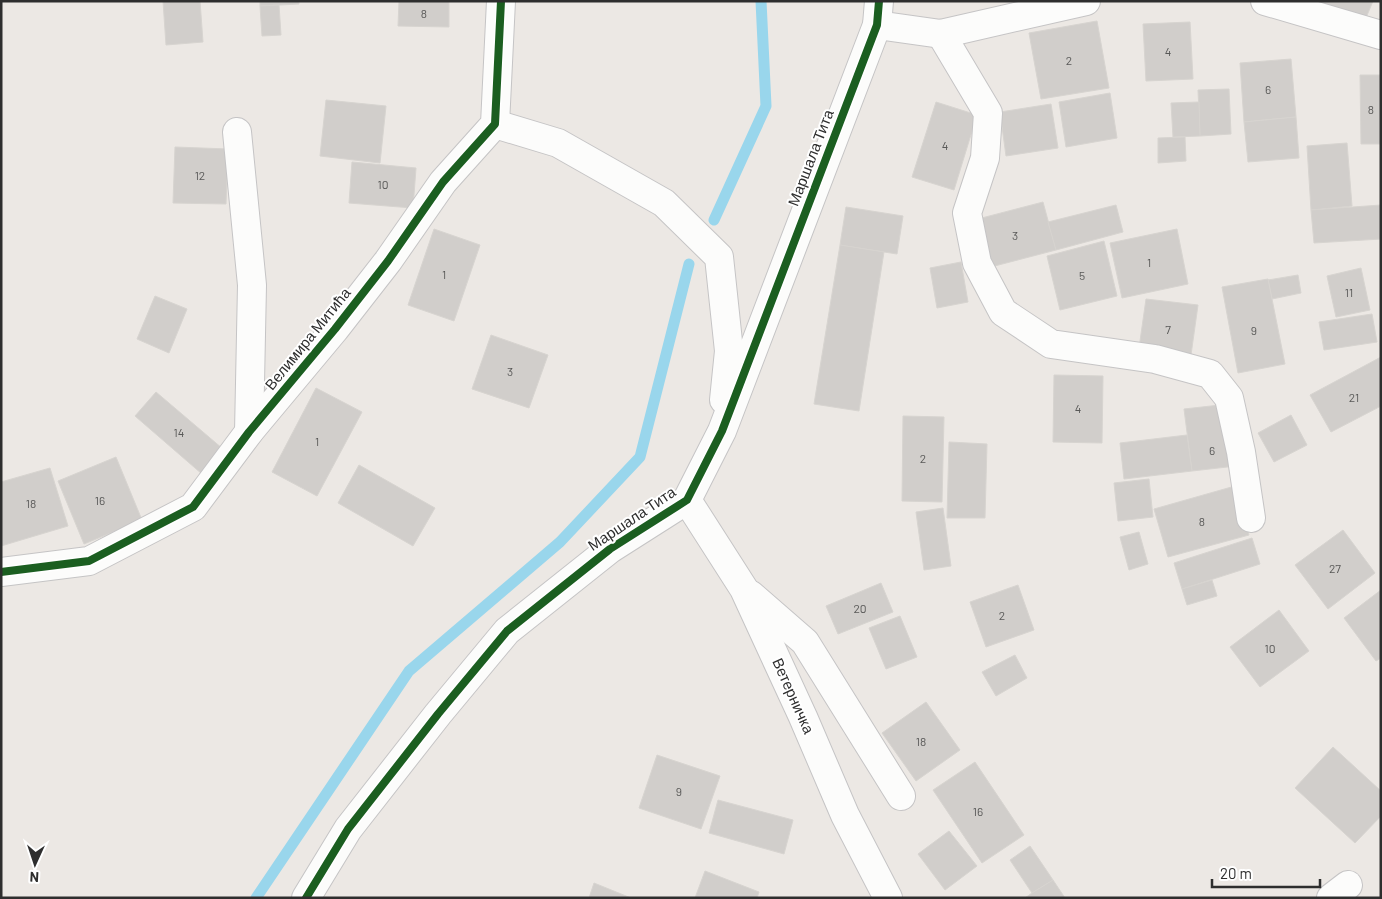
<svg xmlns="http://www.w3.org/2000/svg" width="1382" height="899" viewBox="0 0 1382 899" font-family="Barlow,sans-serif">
  <rect width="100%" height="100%" fill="#ece8e4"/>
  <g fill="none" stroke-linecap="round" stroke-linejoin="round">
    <g stroke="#99d6ec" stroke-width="11">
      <polyline points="714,220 766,106 761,1"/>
      <polyline points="256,898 409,671 560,542 640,457 689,264"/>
    </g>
  </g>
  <g fill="#d1cecb" stroke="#d7d4d0">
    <polygon points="163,1 200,1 203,42 166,45"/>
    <polygon points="260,1 299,1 299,4 260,6"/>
    <polygon points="399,1 449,1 449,27 398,26"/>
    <polygon points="1307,1 1373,1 1363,25"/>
    <polygon points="279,5 281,35 262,36 260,6"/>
    <polygon points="1097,21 1109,88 1041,99 1029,33"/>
    <polygon points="1190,22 1193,79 1146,81 1143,24"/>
    <polygon points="1291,59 1296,117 1244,122 1240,63"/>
    <polygon points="1360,75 1381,75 1381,144 1361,144"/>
    <polygon points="1229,89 1231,134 1200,136 1198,90"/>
    <polygon points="1110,93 1117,138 1066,147 1059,102"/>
    <polygon points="326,100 386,106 380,163 320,156"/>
    <polygon points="936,102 977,115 954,190 912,177"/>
    <polygon points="1199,102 1200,136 1173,137 1171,103"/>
    <polygon points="1051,104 1058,148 1006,156 1000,112"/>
    <polygon points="1296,117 1299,158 1248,162 1244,122"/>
    <polygon points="1185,137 1186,161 1158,163 1158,138"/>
    <polygon points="1347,143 1352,206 1311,210 1307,146"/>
    <polygon points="175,147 228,149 226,204 173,203"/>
    <polygon points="352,162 416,168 413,208 349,203"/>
    <polygon points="1043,202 1056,250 987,268 974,220"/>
    <polygon points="1116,205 1123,232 1056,250 1048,222"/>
    <polygon points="1381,205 1381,239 1314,243 1311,210"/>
    <polygon points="846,207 903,216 897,254 840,245"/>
    <polygon points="434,229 480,245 454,321 408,305"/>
    <polygon points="1177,229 1188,284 1122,298 1110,243"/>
    <polygon points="1104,241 1117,296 1060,310 1047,256"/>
    <polygon points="840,245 884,252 859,411 814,404"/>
    <polygon points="961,262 968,302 937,308 930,268"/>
    <polygon points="1361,268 1370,310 1336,317 1327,276"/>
    <polygon points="1298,275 1301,293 1272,299 1268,280"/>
    <polygon points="1268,279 1285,364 1238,373 1222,287"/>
    <polygon points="155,296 187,309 169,353 137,339"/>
    <polygon points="1146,299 1198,305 1190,362 1138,355"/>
    <polygon points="1372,314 1377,342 1324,350 1319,322"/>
    <polygon points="491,335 548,355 529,408 472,389"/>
    <polygon points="1381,357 1381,406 1331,432 1310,395"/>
    <polygon points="1054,375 1103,376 1102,443 1053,442"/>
    <polygon points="316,388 362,412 317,496 272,472"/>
    <polygon points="156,392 223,449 202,474 135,416"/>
    <polygon points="1229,404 1236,466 1192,471 1184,409"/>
    <polygon points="1291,415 1307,445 1274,462 1258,433"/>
    <polygon points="903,416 944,417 942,502 902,501"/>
    <polygon points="1187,435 1192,471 1124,479 1120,443"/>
    <polygon points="949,442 987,444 985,518 947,518"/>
    <polygon points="116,457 142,520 84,544 58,481"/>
    <polygon points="359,465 435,508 413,546 338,503"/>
    <polygon points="50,468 68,526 1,546 1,482"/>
    <polygon points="1149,479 1153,517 1118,521 1114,483"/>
    <polygon points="1235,486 1249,535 1168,557 1154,509"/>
    <polygon points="943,508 951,566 924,570 916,512"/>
    <polygon points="1343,530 1375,573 1328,609 1295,565"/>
    <polygon points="1139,532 1148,564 1129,570 1120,537"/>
    <polygon points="1252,538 1260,564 1182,589 1174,563"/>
    <polygon points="1212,580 1217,596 1187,605 1182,589"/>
    <polygon points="881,583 893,612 838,634 826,606"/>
    <polygon points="1018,585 1034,630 986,647 970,602"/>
    <polygon points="1381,590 1381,658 1376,661 1344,618"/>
    <polygon points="1279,610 1309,651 1260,687 1230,647"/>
    <polygon points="900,616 917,657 886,669 869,628"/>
    <polygon points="1015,655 1027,678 996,696 982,672"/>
    <polygon points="926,702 960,750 916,781 882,733"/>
    <polygon points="1333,747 1381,791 1381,816 1355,843 1295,788"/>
    <polygon points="657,755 720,776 701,829 639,808"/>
    <polygon points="975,762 1024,835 982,863 933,790"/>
    <polygon points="718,800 793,820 784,854 709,833"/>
    <polygon points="949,831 977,866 945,890 918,854"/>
    <polygon points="1030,846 1053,880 1032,893 1010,860"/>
    <polygon points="705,871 759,892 757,898 695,898"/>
    <polygon points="1053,880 1065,898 1025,898 1032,893"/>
    <polygon points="594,883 631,898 589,898"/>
  </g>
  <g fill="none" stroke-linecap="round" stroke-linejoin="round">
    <defs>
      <g id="minor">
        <polyline points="1265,1 1381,35"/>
        <polyline points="877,25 941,34 1086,1"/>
        <polyline points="941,34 988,113 985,158 967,213 977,263 1003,312 1051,344 1155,359 1210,374 1229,398 1241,452 1251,518"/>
        <polyline points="495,124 558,143 664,203 719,257 729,351 724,400"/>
        <polyline points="237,132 252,285 249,432"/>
        <polyline points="687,500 744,589 803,717 845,815 888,898"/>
        <polyline points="1,572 89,561 193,507 249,432 335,329 388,261 443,182 495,124 501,1"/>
        <polyline points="751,595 805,642 901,796"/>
        <polyline points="306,898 348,829 438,714 507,631 610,549 687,500 722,431 877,25 879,1"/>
        <polyline points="1331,898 1348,885"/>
      </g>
    </defs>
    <use href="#minor" stroke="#c5c4c5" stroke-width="30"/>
    <use href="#minor" stroke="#fcfcfb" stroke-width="28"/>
    <defs>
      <g id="cycleway">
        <polyline points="1,572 89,561 193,507 249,432 335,329 388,261 443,182 495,124 501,1"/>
        <polyline points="306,898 348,829 438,714 507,631 610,549 687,500 722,431 877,25 879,1"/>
      </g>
    </defs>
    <use href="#cycleway" stroke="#fff" stroke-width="11"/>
    <use href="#cycleway" stroke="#1b5e20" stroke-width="8"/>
  </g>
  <g text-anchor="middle" stroke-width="4" stroke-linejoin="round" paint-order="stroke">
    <g font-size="12" fill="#585857">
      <text x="424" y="18">8</text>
      <text x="1168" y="56">4</text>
      <text x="1069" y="65">2</text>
      <text x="1268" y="94">6</text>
      <text x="1371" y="114">8</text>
      <text x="945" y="150">4</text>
      <text x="200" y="180">12</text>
      <text x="383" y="189">10</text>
      <text x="1015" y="240">3</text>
      <text x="1149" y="267">1</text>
      <text x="444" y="279">1</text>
      <text x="1082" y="280">5</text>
      <text x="1349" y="297">11</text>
      <text x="1168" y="334">7</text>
      <text x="1254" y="335">9</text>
      <text x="510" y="376">3</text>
      <text x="1354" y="402">21</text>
      <text x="1078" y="413">4</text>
      <text x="179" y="437">14</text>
      <text x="317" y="446">1</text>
      <text x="1212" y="455">6</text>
      <text x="923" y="463">2</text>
      <text x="100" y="505">16</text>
      <text x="31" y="508">18</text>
      <text x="1202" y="526">8</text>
      <text x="1335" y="573">27</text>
      <text x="860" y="613">20</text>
      <text x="1002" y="620">2</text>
      <text x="1270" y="653">10</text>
      <text x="921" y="746">18</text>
      <text x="679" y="796">9</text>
      <text x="978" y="816">16</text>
    </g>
    <g font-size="15" fill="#2e2e2e" stroke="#fff">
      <text transform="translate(811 158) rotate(-69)" y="5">Маршала Тита</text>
      <text transform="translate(308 339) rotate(-51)" y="5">Велимира Митића</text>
      <text transform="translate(632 519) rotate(-34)" y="5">Маршала Тита</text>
      <text transform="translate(793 696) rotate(66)" y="5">Ветерничка</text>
    </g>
  </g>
  <rect width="1382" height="899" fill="none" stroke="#2e2e2e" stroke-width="5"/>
  <g transform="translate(35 864) rotate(183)" stroke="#ffffff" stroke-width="4" paint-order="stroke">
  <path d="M0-4L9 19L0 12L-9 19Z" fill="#2e2e2e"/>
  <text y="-8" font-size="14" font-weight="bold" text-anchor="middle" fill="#2e2e2e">N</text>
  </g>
  <path d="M1212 879v8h108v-8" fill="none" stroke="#2e2e2e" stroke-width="2.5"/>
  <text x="1220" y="879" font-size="15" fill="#2e2e2e" stroke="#ffffff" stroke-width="4" paint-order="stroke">20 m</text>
</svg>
